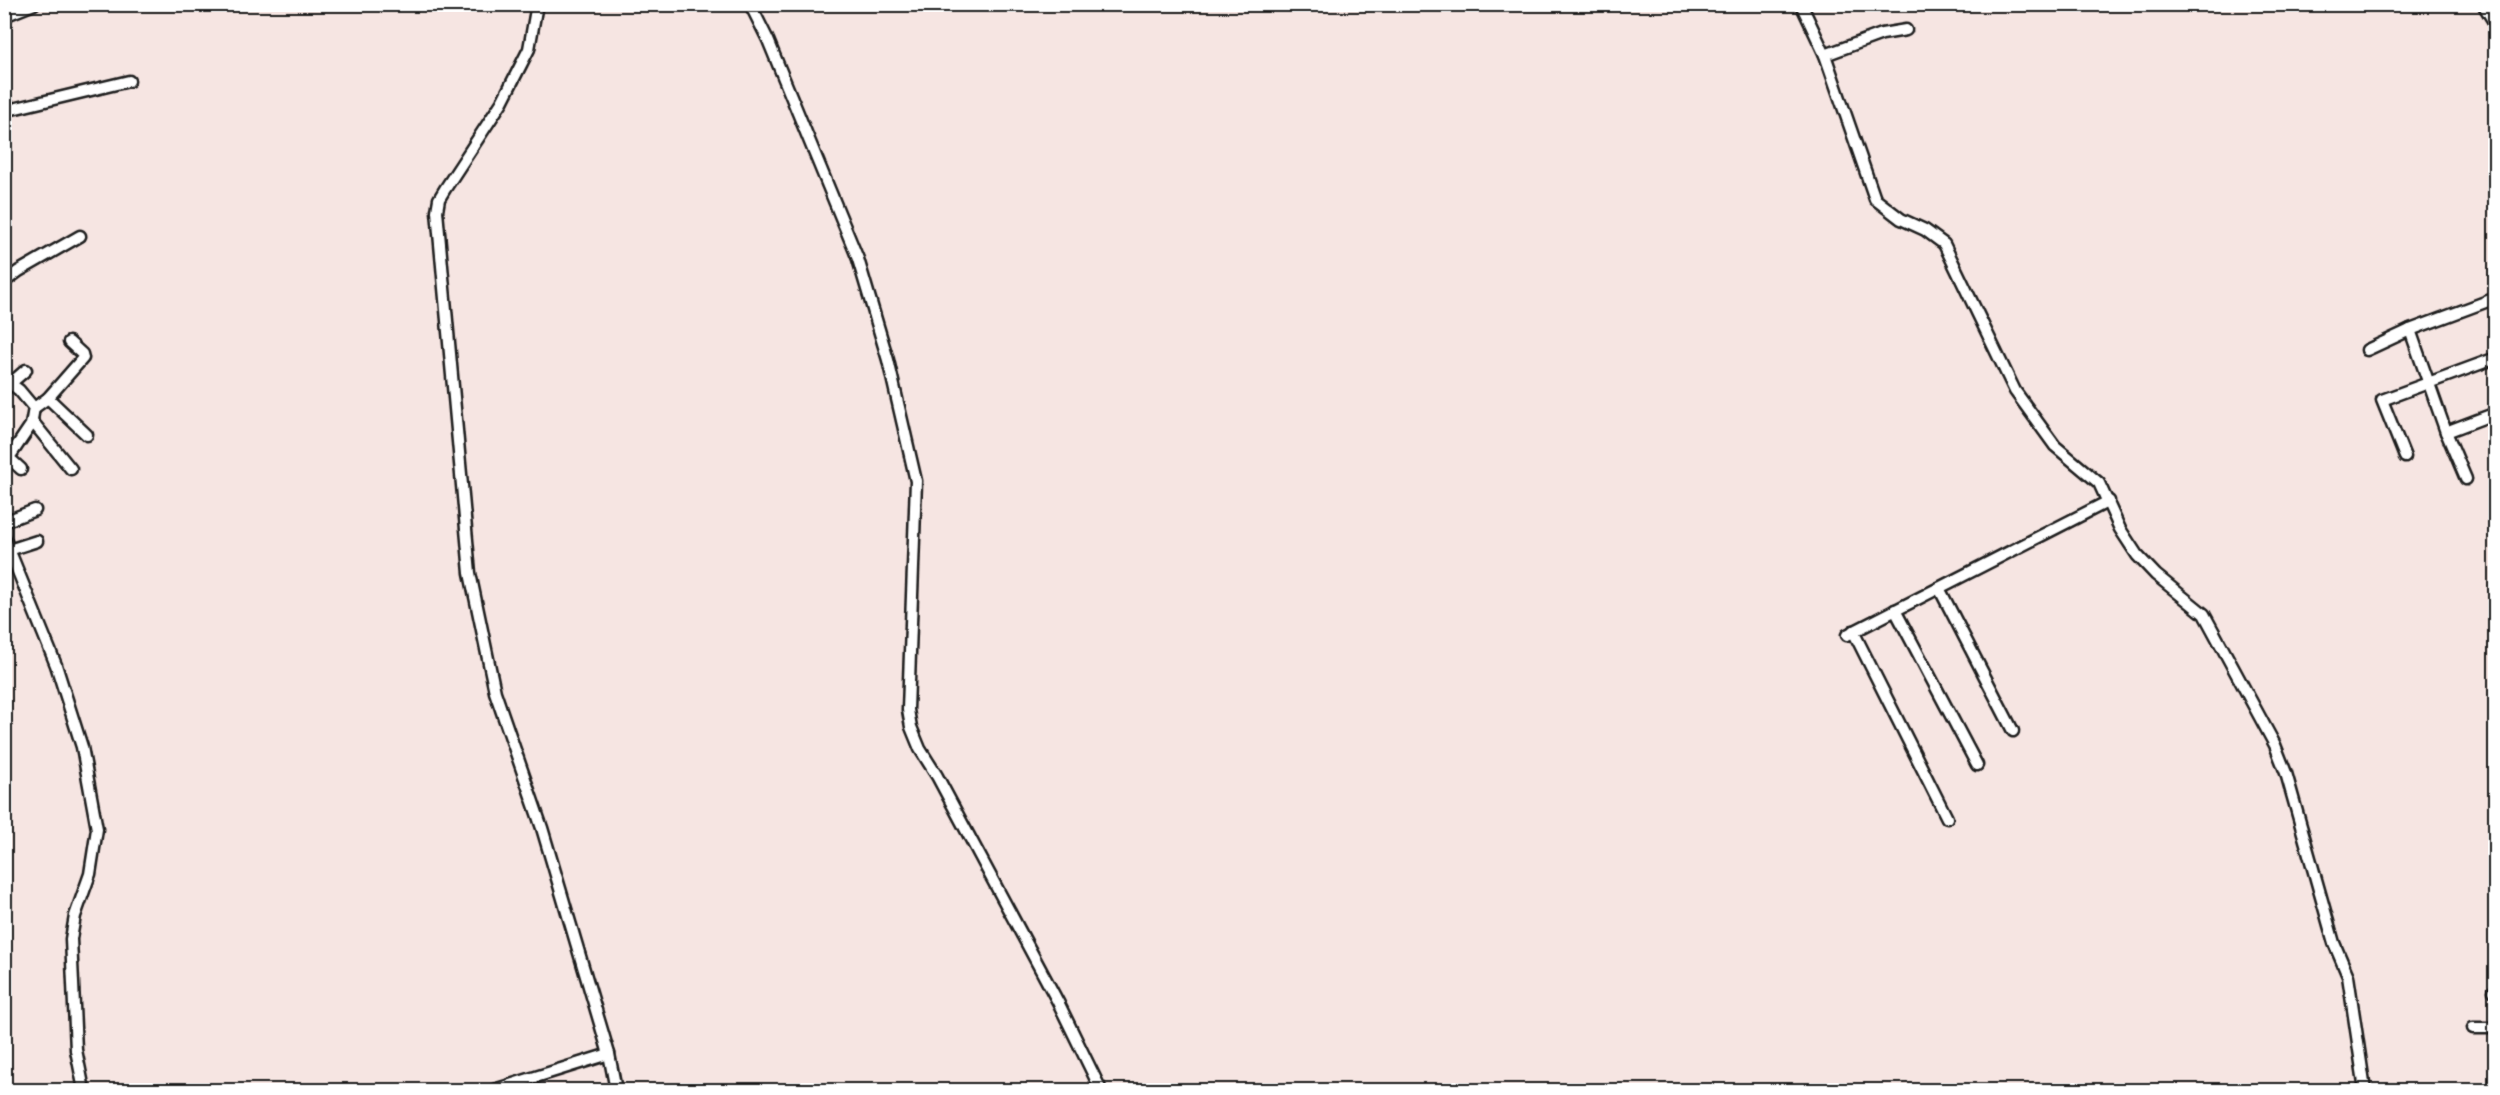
<svg xmlns="http://www.w3.org/2000/svg" width="2500" height="1095" viewBox="0 0 2500 1095" font-family="Mali,sans-serif">
  <rect width="100%" height="100%" fill="#f6e5e2"/>
  <filter id="ink" filterUnits="userSpaceOnUse"><feTurbulence type="fractalNoise" baseFrequency=".0167" numOctaves="2"/><feDisplacementMap in="SourceGraphic" scale="12" xChannelSelector="R" yChannelSelector="G"/><feConvolveMatrix kernelMatrix="1 2 1 2 8 2 1 2 1" color-interpolation-filters="sRGB"/></filter>
  <g filter="url(#ink)">
    <g fill="none" stroke-linecap="round" stroke-linejoin="round">
      <defs>
        <g id="street">
          <polyline points="537,4 529,49 502,102 445,189 439,199 437,211 470,573 495,692 542,828 609,1054 616,1090"/>
          <polyline points="750,4 768,40 858,259 888,360 916,481 908,710 911,727 920,749 937,776 1058,1002 1101,1090"/>
          <polyline points="1801,4 1825,55 1875,199 1901,219 1925,230 1944,244 2015,391 2055,446 2099,483 2120,529 2137,555 2156,575 2204,614 2275,745 2286,773 2334,943 2348,976 2365,1090"/>
          <polyline points="2483,4 2496,25"/>
          <polyline points="4,16 34,4"/>
          <polyline points="1825,55 1882,34 1906,30"/>
          <polyline points="4,111 129,81"/>
          <polyline points="4,282 19,271 80,236"/>
          <polyline points="2410,330 2446,432 2466,479"/>
          <polyline points="2367,350 2410,330 2496,298"/>
          <polyline points="4,379 19,390 34,408 31,425 4,465"/>
          <polyline points="11,383 26,370"/>
          <polyline points="48,398 87,435"/>
          <polyline points="34,408 48,398 83,358 82,354 69,342"/>
          <polyline points="32,421 71,469"/>
          <polyline points="2446,432 2496,413"/>
          <polyline points="2405,457 2382,400 2496,358"/>
          <polyline points="9,458 21,469"/>
          <polyline points="4,522 35,510"/>
          <polyline points="4,537 56,665 82,747 97,829 90,874 75,916 71,939 76,1050 84,1090"/>
          <polyline points="9,550 37,541"/>
          <polyline points="1939,588 2013,731"/>
          <polyline points="1895,610 1977,765"/>
          <polyline points="1853,631 1947,818"/>
          <polyline points="1847,635 2109,501"/>
          <polyline points="2494,991 2496,991"/>
          <polyline points="2473,1028 2496,1028"/>
          <polyline points="494,1090 609,1054"/>
        </g>
      </defs>
      <use href="#street" stroke="#1c1c1c" stroke-width="15"/>
      <use href="#street" stroke="#fff" stroke-width="10"/>
    </g>
  </g>
  <rect width="2500" height="1095" fill="none" stroke="#fff" stroke-width="24"/>
  <rect x="12" y="12" width="2476" height="1071" fill="none" stroke="#1c1c1c" stroke-width="2" filter="url(#ink)"/>
</svg>
